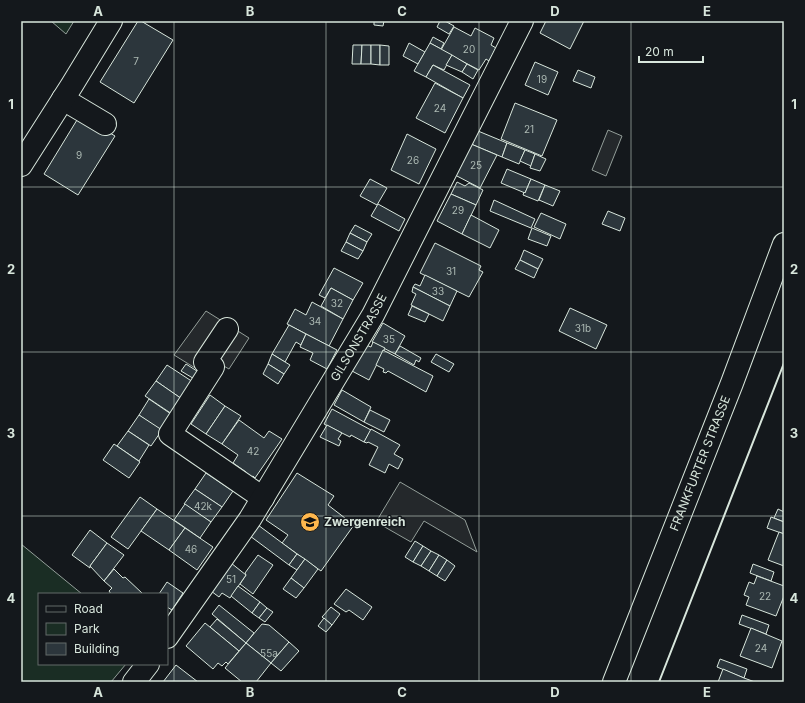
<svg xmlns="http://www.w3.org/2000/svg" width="805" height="703" viewBox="0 0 805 703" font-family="Inter,sans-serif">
  <rect width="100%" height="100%" fill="#14181c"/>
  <g fill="#1a2d24" stroke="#939e99">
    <polygon points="51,21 74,21 66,34"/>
    <polygon points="21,544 82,594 39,594 39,664 126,664 111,682 21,682"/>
  </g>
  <g fill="#24282b" stroke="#939e99">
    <polygon points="608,130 622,136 606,176 592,170"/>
    <polygon points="206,311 249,338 229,369 222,365 213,379 174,355"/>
    <polygon points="400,482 465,520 477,552 424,521 411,542 376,522"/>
  </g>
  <g fill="#2c363c" stroke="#d8e6dc">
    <polygon points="138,21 141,21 173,40 134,103 100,82"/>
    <polygon points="374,21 384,21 383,26 374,25"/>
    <polygon points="440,21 445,21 454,26 449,34 437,27"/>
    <polygon points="546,21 584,21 570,49 540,33"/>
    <polygon points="454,27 471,36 475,28 494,38 491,45 496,48 489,61 486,59 479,70 441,50"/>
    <polygon points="433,37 444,43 441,49 430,43"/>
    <polygon points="409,43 425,52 418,64 403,56"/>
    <polygon points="430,43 452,55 444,70 433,65 426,77 414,71"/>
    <polygon points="353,45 362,45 361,64 352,64"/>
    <polygon points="362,45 371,45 371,64 361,64"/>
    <polygon points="371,45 380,45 380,65 371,64"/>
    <polygon points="380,45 389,46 389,65 380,65"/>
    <polygon points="452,55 467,64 462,72 446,65"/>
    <polygon points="535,62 558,72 548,95 525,85"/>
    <polygon points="467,64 478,70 473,79 462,72"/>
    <polygon points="433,65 470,85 463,98 426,77"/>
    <polygon points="578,70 595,77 591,88 573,81"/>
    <polygon points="435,83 463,98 445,133 416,118"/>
    <polygon points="515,103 557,120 542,156 501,139"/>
    <polygon points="80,115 115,136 78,195 44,174"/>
    <polygon points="478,131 507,143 502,157 471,144"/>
    <polygon points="407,134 436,149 419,184 391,170"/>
    <polygon points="507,143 525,150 519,164 502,157"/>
    <polygon points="471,144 497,155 480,188 455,175"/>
    <polygon points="525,150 535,154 531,166 520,161"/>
    <polygon points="535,154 546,159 540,171 530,168"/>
    <polygon points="507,169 531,179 525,193 501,183"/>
    <polygon points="370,179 387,188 377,205 360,196"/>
    <polygon points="531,179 545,185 538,201 523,195 524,192 525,193"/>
    <polygon points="457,182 465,186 469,183 483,190 476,205 451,194"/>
    <polygon points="545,185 560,191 553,206 539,200"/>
    <polygon points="451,194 476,205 462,234 437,221"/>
    <polygon points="494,200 535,219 531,228 490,211"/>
    <polygon points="378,204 405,219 399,231 371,216"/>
    <polygon points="608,211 625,218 620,231 602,224"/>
    <polygon points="541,213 566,224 560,239 534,227"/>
    <polygon points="471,215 499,230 490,248 462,234"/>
    <polygon points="355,225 372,234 367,242 350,233"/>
    <polygon points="532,228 551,236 547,246 528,239"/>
    <polygon points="350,233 367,242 363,251 346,242"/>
    <polygon points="346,242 363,251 358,259 341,251"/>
    <polygon points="435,243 481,266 479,270 483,272 469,297 420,273"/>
    <polygon points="524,250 543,259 538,269 520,260"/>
    <polygon points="520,260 538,269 534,278 515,269"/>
    <polygon points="334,268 363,283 353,300 331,288 325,298 319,295"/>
    <polygon points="425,275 457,291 450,306 413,287 415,284 420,286"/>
    <polygon points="413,287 450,306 443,321 411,305 416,294 412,292"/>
    <polygon points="331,288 353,300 343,319 321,306"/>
    <polygon points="312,302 343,319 329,346 287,324 295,309 306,315"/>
    <polygon points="412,306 429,314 425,322 408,315"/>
    <polygon points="570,308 607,325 596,349 559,331"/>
    <polygon points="383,323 405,336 395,354 372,342"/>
    <polygon points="289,325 306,334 301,345 296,342 285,362 272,354"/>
    <polygon points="306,334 337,350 327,369 310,360 313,353 300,347"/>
    <polygon points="373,342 385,348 369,380 352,371 366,345 371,347"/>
    <polygon points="400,346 421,358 419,362 416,360 414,365 395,354"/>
    <polygon points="383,350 433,376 426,392 388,371 386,373 383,372 384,369 376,365"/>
    <polygon points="272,354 290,365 284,374 268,364"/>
    <polygon points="436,354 454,364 449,372 431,362"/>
    <polygon points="186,364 200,373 196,380 181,371"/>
    <polygon points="268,364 284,374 278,384 263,374"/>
    <polygon points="167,365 193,382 182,399 156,381"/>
    <polygon points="156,381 182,399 172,414 145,396"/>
    <polygon points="342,390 371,407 364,422 334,405"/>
    <polygon points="210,395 225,406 206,434 191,424"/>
    <polygon points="149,399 171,414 160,430 139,415"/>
    <polygon points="225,406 241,416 222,444 206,434"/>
    <polygon points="332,409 371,430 364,442 351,435 350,437 324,424"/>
    <polygon points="370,410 390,420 384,432 364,422"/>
    <polygon points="139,415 162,430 151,446 128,431"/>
    <polygon points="239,420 264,438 269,431 282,439 255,478 253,476 250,478 245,476 246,472 233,463 238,455 222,444"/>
    <polygon points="327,425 342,433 338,439 341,441 339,446 320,437"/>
    <polygon points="371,429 400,445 394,454 403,459 398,469 389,464 385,473 369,465 378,447 368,442 367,443 364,442"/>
    <polygon points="128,431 149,445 139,461 117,446"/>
    <polygon points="114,444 140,462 129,478 103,460"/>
    <polygon points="206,473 233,491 222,507 195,489"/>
    <polygon points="297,473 334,496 328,505 354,525 321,571 282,543 288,535 266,520"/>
    <polygon points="195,489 222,507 211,522 184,504"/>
    <polygon points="140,497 157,509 128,549 111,537"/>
    <polygon points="185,504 211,522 200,538 174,520"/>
    <polygon points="157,509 185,528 169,550 141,531"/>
    <polygon points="778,509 784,512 784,522 774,518"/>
    <polygon points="771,517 784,522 784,534 767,528"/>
    <polygon points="258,525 297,554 289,565 250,536"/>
    <polygon points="185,528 213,547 197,570 169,550"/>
    <polygon points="90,530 107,543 90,566 90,568 72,555"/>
    <polygon points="779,532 784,534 784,566 768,560"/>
    <polygon points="415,541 423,546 413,562 405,557"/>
    <polygon points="107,543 124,555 104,581 90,566"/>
    <polygon points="423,546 431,551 421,566 413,562"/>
    <polygon points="431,551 439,555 429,571 421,566"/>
    <polygon points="297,554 305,559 297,570 289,565"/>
    <polygon points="258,555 273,565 253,594 240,584 246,575 245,573"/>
    <polygon points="439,555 447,560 437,576 429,571"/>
    <polygon points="305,559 318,569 304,588 291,578"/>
    <polygon points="447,560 455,566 445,581 437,576"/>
    <polygon points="231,563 246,575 230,598 222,593 219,597 211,591"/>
    <polygon points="753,564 774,572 771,581 750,573"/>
    <polygon points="114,569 123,578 125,577 143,594 111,594 109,591 112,588 104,581"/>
    <polygon points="757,576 784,586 784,596 776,616 746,605 749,597 744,595 749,582 754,584"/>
    <polygon points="291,578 304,588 296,598 283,589"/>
    <polygon points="167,582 183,593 172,610 167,607 167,594 159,594"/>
    <polygon points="238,586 260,602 252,613 231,596"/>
    <polygon points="346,589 372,607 363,620 349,610 346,612 334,604"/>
    <polygon points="260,602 267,608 259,618 252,613"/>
    <polygon points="219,605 254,633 246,643 212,614"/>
    <polygon points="331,607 340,614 332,625 322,617"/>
    <polygon points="267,608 273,612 265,622 259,618"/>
    <polygon points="742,615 769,625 766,634 739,624"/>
    <polygon points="324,618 332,625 326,632 318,626"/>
    <polygon points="217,619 246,643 239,651 210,627"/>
    <polygon points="205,623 239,651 228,664 226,662 222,666 218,663 213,669 186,646"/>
    <polygon points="262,624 269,625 289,642 271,663 246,643"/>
    <polygon points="751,628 782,641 772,668 740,656"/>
    <polygon points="289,642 299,651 281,671 271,663"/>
    <polygon points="246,643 271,663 256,682 242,682 225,668"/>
    <polygon points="720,659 747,669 744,678 717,667"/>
    <polygon points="176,665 198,682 163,682"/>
    <polygon points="723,669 744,678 755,682 718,682"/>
  </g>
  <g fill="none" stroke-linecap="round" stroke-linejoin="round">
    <defs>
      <g id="minor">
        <polyline points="63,99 105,124"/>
        <polyline points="21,165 72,85 111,21"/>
        <polyline points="227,329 205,362 213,367 170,434 263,498"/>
        <path id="s1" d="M167,637L250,519L373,315L522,21"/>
        <polyline points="134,682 148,664"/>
      </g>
      <g id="major">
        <path id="s2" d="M614,682L732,383L784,244"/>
      </g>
    </defs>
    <use href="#minor" stroke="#d8e6dc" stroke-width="24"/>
    <use href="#major" stroke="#d8e6dc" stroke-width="24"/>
    <use href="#minor" stroke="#14181c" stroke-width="22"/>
    <use href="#major" stroke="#14181c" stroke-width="22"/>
    <polyline stroke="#d8e6dc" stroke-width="2" points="659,682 784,363"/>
  </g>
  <path fill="none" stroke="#d8e6dc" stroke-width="1" stroke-opacity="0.55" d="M174,21V682M326,21V682M479,21V682M631,21V682M21,187H784M21,352H784M21,516H784"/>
  <defs>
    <symbol id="school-disc" viewBox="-11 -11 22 22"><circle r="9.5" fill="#ffb74d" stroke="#14181c"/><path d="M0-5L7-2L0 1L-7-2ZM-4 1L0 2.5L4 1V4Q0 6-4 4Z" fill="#111"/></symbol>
  </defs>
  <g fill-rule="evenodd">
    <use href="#school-disc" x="299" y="511" width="22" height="22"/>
  </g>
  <g text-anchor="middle" stroke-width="3" stroke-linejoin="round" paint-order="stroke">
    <g font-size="10" fill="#adbab4">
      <text x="469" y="53">20</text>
      <text x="136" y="65">7</text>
      <text x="542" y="83">19</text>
      <text x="440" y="112">24</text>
      <text x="529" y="133">21</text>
      <text x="79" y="159">9</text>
      <text x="413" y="164">26</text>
      <text x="476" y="169">25</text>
      <text x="458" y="214">29</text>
      <text x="451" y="275">31</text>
      <text x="438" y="295">33</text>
      <text x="337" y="307">32</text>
      <text x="315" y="325">34</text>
      <text x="583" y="332">31b</text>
      <text x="389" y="343">35</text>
      <text x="253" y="455">42</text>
      <text x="203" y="510">42k</text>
      <text x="191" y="553">46</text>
      <text x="231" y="583">51</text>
      <text x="765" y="600">22</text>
      <text x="761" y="652">24</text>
      <text x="269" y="657">55a</text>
    </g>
    <g font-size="12" fill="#d8e6dc" stroke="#14181c">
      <text dy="4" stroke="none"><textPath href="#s1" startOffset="356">GILSONSTRASSE</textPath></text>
      <text dy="4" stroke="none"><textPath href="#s2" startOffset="235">FRANKFURTER STRASSE</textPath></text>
    </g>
    <g font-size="12" font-weight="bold" fill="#d8e6dc" stroke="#14181c" text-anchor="start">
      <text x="324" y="526">Zwergenreich</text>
    </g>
  </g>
  <rect width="805" height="703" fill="none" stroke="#14181c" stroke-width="44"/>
  <rect x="38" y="593" width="130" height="72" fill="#14181c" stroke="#626a69"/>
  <rect x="46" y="606" width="20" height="6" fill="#14181c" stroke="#626a69"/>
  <text x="74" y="613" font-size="12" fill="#d8e6dc">Road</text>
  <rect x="46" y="623" width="20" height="12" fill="#1a2d24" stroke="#626a69"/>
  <text x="74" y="633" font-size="12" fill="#d8e6dc">Park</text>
  <rect x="46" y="643" width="20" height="12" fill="#2c363c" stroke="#626a69"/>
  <text x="74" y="653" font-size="12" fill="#d8e6dc">Building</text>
  <path d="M639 56v6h64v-6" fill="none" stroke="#d8e6dc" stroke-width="2"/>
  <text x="645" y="56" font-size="12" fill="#d8e6dc" stroke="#14181c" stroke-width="3" paint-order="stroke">20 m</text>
  <rect x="22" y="22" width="761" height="659" fill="none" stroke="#d8e6dc" stroke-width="1.5"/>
  <g font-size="13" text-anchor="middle" font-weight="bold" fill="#d8e6dc">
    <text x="98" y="16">A</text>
    <text x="250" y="16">B</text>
    <text x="402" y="16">C</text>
    <text x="555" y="16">D</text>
    <text x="707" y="16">E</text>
    <text x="11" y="109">1</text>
    <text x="794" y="109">1</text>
    <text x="11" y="274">2</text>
    <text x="794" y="274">2</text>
    <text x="11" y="438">3</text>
    <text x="794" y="438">3</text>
    <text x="11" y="603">4</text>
    <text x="794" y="603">4</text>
    <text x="98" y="697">A</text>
    <text x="250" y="697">B</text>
    <text x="402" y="697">C</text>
    <text x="555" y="697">D</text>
    <text x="707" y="697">E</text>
  </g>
</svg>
